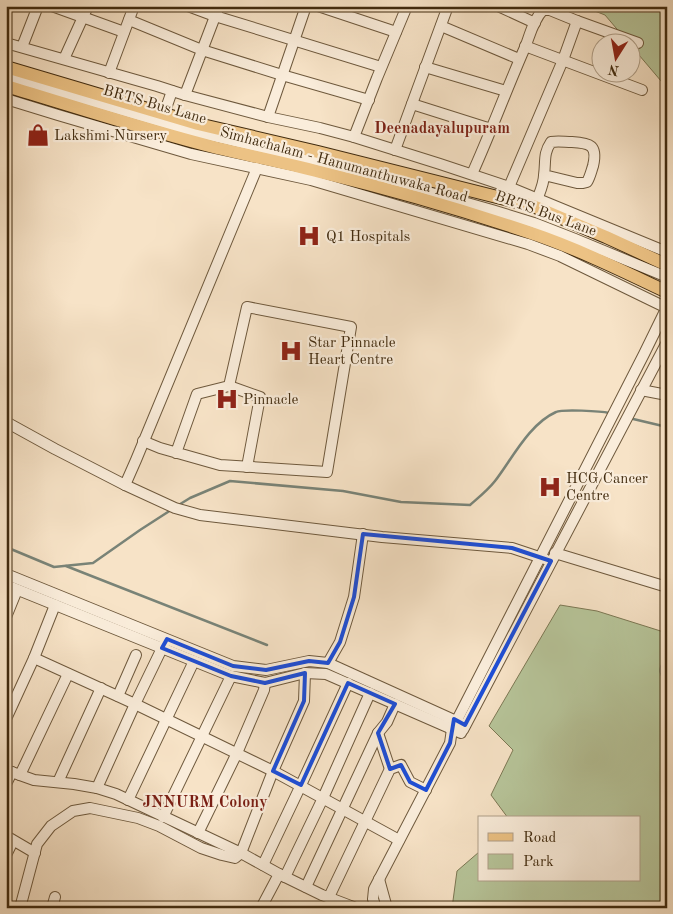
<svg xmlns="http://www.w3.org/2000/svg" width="673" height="914" viewBox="0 0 673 914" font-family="'Old Standard TT',serif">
  <rect width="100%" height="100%" fill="#f7e3c7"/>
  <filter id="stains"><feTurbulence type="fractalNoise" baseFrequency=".004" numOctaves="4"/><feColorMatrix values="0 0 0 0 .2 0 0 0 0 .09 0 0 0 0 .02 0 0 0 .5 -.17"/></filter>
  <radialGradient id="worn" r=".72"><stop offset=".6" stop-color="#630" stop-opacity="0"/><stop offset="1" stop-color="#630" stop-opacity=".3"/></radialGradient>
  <g fill="#b7c59a" stroke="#7c7854">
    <polygon points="582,6 667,6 667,88 605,15"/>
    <polygon points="560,605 597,611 667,633 667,908 452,908 457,871 479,852 479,880 639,880 639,818 508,818 491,795 513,750 489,726"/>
  </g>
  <path fill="#9fbdbc" stroke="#798377" d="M667,661V685C662,678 657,672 662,663Z"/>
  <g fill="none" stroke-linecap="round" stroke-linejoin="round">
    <g stroke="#798377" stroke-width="2.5">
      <polyline points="629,418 667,427"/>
      <path d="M177,506L190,498L230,481L343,491L401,502L470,505C478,498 488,490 495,481C512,459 529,424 556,412C562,409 601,411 609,413"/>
      <polyline points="6,547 54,567 93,563 140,530 171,510"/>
      <polyline points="66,566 267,645"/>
    </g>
    <defs>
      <g id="minor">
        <polyline points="52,6 124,32"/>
        <polyline points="188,6 215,16 381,67"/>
        <polyline points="318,6 396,32"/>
        <polyline points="498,6 535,23"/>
        <polyline points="129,20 202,50 282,75 369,100"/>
        <polyline points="441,26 519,59"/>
        <polyline points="6,43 157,86 185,95 268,117 320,128 354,137 440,164 509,187 667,252"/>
        <polyline points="525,46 642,90"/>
        <polyline points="22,47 38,6"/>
        <polyline points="64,59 88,6"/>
        <polyline points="425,67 506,91"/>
        <polyline points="109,73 134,6"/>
        <polyline points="6,76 195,132 318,161 492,210 534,223 575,239 667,277"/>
        <polyline points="185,95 219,6"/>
        <polyline points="6,99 58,115 191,154 311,180 528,244 560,256 667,308"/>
        <polyline points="412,104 491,129"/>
        <polyline points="164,114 172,91"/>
        <polyline points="268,117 306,6"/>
        <polyline points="354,137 377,78 407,6"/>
        <polyline points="395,150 448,6"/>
        <path d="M472,174C491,132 507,88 526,45C530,34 534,19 543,10H550L577,21L638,43"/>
        <polyline points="509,187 563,60 577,21"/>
        <path d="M537,200C540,192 544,183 544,175C546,161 543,154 551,142C558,141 565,142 572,142C590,143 598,145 593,166C591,172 590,177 587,182L583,183H577L544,175"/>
        <polyline points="229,386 260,397 247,467"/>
        <polyline points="641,390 667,395"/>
        <polyline points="6,422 55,449 125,485 136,460 257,168"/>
        <polyline points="143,441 160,448 220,465 327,472 351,327 247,307 229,386 197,394 176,453"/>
        <polyline points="125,485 175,508 200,515 382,537 512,548 545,559"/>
        <polyline points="555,553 667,587"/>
        <polyline points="6,574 233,666 266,670 309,661 328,663 465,725"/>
        <polyline points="6,585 231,676 265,683 305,673 326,674 461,733"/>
        <polyline points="6,617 17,590"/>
        <polyline points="34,658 135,704 273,771 399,840"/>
        <polyline points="328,663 340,642 354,597 363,534"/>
        <polyline points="118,696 136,655"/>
        <polyline points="6,719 34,658 55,605"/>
        <polyline points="463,730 667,342"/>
        <polyline points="378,733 390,769"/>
        <polyline points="6,770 34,780 74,784 97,788 116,794 241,853 279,874 322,895 356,908"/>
        <polyline points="20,775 68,674"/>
        <polyline points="58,782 101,688"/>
        <polyline points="6,784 12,772"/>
        <polyline points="97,788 135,704 165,642"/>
        <polyline points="128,800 194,661"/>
        <polyline points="163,817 231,676"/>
        <polyline points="198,833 237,753 264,690 265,683"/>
        <polyline points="6,836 35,853"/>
        <polyline points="6,855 13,841"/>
        <polyline points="263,865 301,785 348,683"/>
        <polyline points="285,877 323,798 370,693"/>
        <polyline points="379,879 387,908"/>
        <polyline points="306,887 378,733 387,722 395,704"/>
        <polyline points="329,897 390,769 401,765 410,782 426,790"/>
        <polyline points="20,908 37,844 51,826 73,811 90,808 138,818 159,826 201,848 222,855 235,858 241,853 273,771 304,701 305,673"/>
        <polyline points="52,908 55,897"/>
        <polyline points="261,908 279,874"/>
        <polyline points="376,908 373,899 374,889 450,743 452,729 457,720 644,354 667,307"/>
      </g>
      <g id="major">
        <polyline points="6,67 198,124 318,152 533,206 606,237 667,265"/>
        <path d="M6,86C76,107 146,130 217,148C251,156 286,163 320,172C390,189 460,209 528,232C576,248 621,270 667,292"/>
      </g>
    </defs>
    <use href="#minor" stroke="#6e593d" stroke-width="12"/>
    <use href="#major" stroke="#412b0f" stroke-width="14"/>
    <use href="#minor" stroke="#faeddb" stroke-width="10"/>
    <use href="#major" stroke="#ecc284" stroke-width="12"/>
  </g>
  <path fill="none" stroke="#1d4ed8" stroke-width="4" stroke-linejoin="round" d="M363,534L512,548L551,561L465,725L454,719L450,743L426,790L410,782L401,765L390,769L378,733L395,704L348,683L301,785L273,771L304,701L305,673L265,683L231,676L162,648L167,639L233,666L266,670L309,661L328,663L340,642L354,597Z"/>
  <defs>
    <symbol id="shop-bare" viewBox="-9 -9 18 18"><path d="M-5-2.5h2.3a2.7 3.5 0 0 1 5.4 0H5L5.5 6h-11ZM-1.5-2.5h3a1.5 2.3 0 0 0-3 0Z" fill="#8f2418" stroke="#faeddb" stroke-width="2.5" paint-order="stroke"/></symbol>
    <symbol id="hospital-bare" viewBox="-9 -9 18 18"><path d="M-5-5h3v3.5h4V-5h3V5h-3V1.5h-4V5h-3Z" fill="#8f2418" stroke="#faeddb" stroke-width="2.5" paint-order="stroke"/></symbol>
  </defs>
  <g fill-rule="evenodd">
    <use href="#shop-bare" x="22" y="119" width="32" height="32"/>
    <use href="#hospital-bare" x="293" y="220" width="32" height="32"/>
    <use href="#hospital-bare" x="275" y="335" width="32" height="32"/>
    <use href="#hospital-bare" x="211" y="383" width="32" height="32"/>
    <use href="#hospital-bare" x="534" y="471" width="32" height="32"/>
  </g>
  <g text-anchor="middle" stroke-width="4.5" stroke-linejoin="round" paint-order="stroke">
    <g font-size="15" fill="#412b0f" stroke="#faeddb">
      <text transform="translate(155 104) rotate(16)" y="5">BRTS Bus Lane</text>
      <text transform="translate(344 164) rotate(15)" y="5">Simhachalam - Hanumanthuwaka Road</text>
      <text transform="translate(546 213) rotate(20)" y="5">BRTS Bus Lane</text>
    </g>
    <g font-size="15" fill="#412b0f" stroke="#faeddb" text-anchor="start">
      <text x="54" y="140">Lakshmi Nursery</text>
      <text x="326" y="241">Q1 Hospitals</text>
      <text x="308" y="347">Star Pinnacle<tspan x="308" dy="17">Heart Centre</tspan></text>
      <text x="243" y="404">Pinnacle</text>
      <text x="566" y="483">HCG Cancer<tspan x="566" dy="17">Centre</tspan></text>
    </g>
    <g font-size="16" font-weight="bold" fill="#7a1f14" stroke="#faeddb">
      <text x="442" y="133">Deenadayalupuram</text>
      <text x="205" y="807">JNNURM Colony</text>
    </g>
  </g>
  <rect width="673" height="914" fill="none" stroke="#f7e3c7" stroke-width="25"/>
  <rect x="8" y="8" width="658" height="899" fill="none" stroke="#412b0f" stroke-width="2.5"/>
  <rect x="12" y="12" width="648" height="889" fill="none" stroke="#412b0f"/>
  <rect x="478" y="816" width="162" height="65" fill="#faeddb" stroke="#b09f89"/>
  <rect x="488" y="833" width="25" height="8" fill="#ecc284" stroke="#b09f89"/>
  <text x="523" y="842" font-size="15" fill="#412b0f">Road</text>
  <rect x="488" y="854" width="25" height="15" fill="#b7c59a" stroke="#b09f89"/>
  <text x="523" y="866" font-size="15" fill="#412b0f">Park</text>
  <g transform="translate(616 58) rotate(191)"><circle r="24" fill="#faeddb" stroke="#b09f89"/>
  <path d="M0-4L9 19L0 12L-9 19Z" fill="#8f2418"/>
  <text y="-8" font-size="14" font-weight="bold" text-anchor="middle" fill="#412b0f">N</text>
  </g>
  <rect width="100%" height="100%" filter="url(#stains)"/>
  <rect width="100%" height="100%" fill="url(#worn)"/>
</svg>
